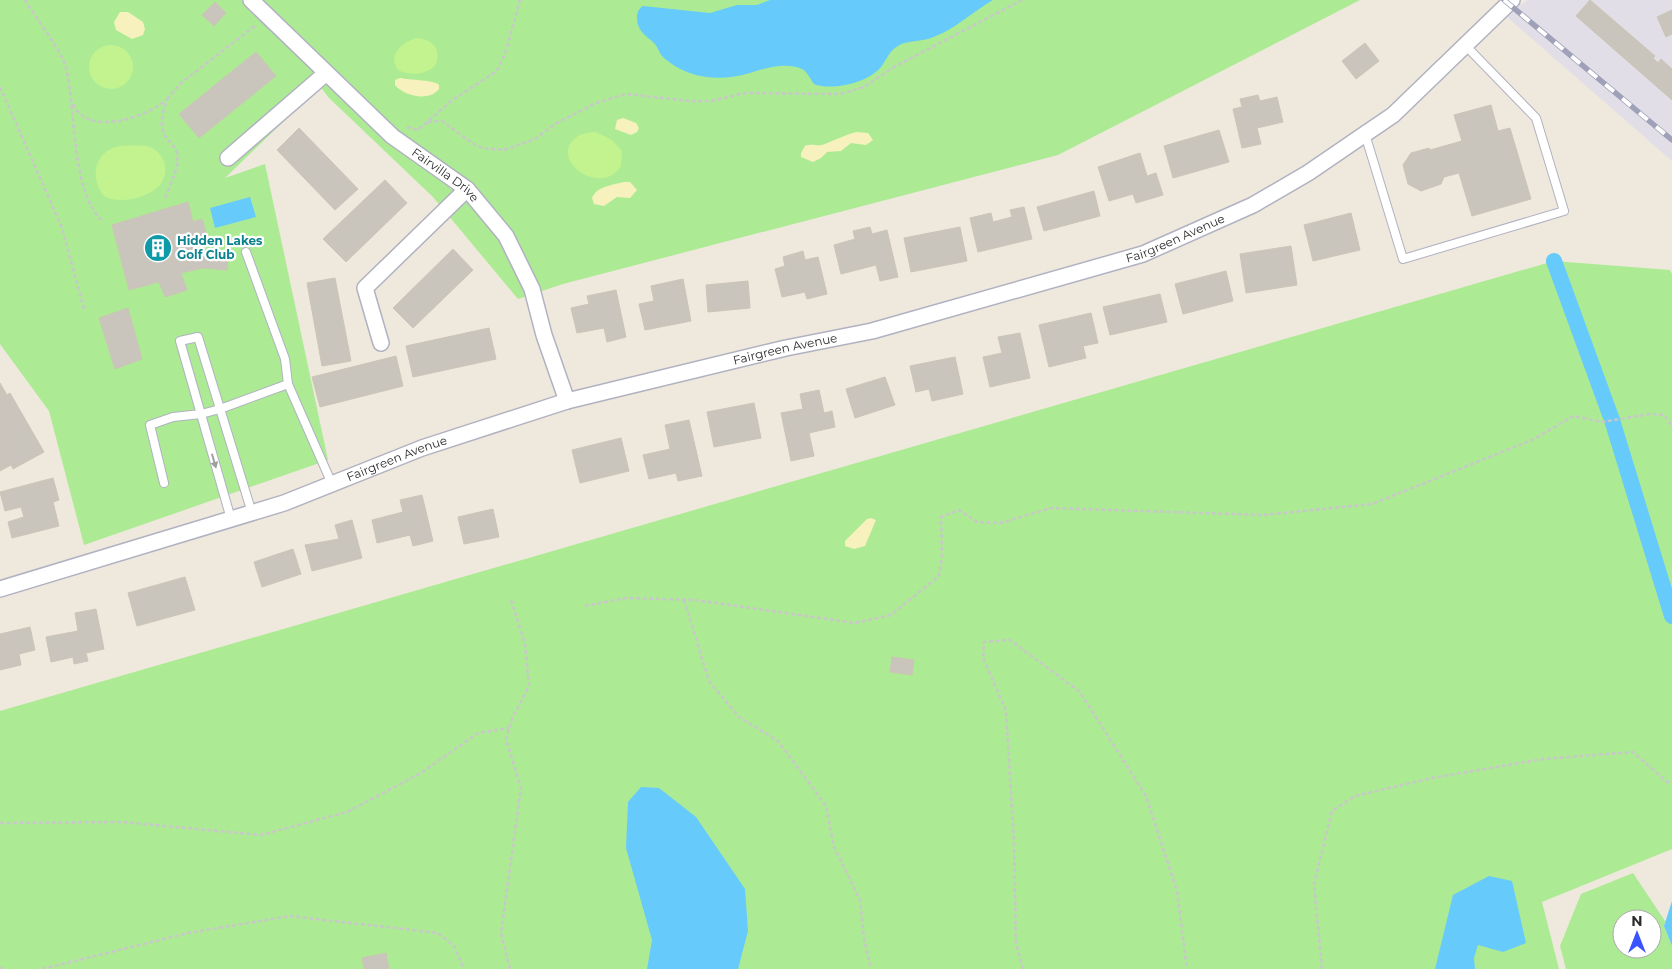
<svg xmlns="http://www.w3.org/2000/svg" width="1672" height="969" viewBox="0 0 1672 969" font-family="Montserrat,sans-serif">
  <rect width="100%" height="100%" fill="#efe8dd"/>
  <polygon fill="#e1dee7" points="1528,0 1672,0 1672,161 1506,16"/>
  <g fill="#aceb94" fill-rule="evenodd">
    <polygon points="0,0 1360,0 1058,155 563,284 518,299 433,197 328,97 320,86 225,178 265,164 328,460 84,545 49,411 0,344"/>
    <polygon points="1554,261 1670,270 1672,274 1672,849 1542,902 1559,969 0,969 0,711"/>
    <path d="M1633,873L1665,921L1664,926L1672,946V969H1566L1560,946L1581,894ZM1622,919H1652V949H1622Z"/>
  </g>
  <g fill="#f7f1bd">
    <polygon points="120,12 128,12 143,22 145,29 143,35 132,39 116,30 114,22"/>
    <path d="M400,78C409,80 435,80 439,85V89C429,102 404,96 395,85V80Z"/>
    <polygon points="623,118 636,123 639,128 637,132 631,135 615,129 617,120"/>
    <path d="M856,132L868,133L873,140L866,145L851,143L841,151L827,152L821,158L813,162L801,157V153L805,146C812,143 818,147 825,144C835,140 845,135 856,132Z"/>
    <path d="M624,182H630L637,190L630,198L617,197L604,206L594,204L592,198C597,186 613,185 624,182Z"/>
    <polygon points="871,518 876,520 865,546 854,549 845,546 845,541 867,519"/>
  </g>
  <g fill="#c2f38f">
    <path d="M416,38C433,39 442,49 435,66C424,75 411,76 398,70C387,54 402,43 416,38Z"/>
    <circle cx="111" cy="67" r="22"/>
    <path d="M596,132L612,140L622,151L621,166C602,197 550,162 574,139C580,134 587,132 596,132Z"/>
    <path d="M147,146C164,151 172,171 159,186C148,198 118,205 104,196C92,182 92,158 111,149C120,144 137,146 147,146Z"/>
  </g>
  <g fill="#66cafb">
    <path d="M770,0H993C972,12 954,30 931,38C920,42 907,40 898,46C889,51 887,59 881,67C868,83 832,91 814,84C810,79 807,71 802,69C786,62 765,68 750,73C720,82 688,79 664,58C659,54 658,46 653,42C649,38 646,37 642,32C636,25 634,11 643,6L710,13L737,5H757Z"/>
    <polygon points="250,197 256,217 215,228 210,208"/>
    <polygon points="641,787 659,788 696,817 745,889 748,931 738,969 647,969 652,940 626,848 628,802"/>
    <polygon points="1489,876 1512,881 1526,943 1503,952 1478,945 1474,958 1475,969 1435,969 1453,895"/>
    <polygon points="1672,901 1672,946 1664,926"/>
  </g>
  <g fill="none" stroke-linecap="round" stroke-linejoin="round">
    <polyline stroke="#66cafb" stroke-width="16" points="1554,261 1612,420 1672,616"/>
  </g>
  <g fill="#cac5bc" stroke="#cbc5b6">
    <polygon points="1590,0 1655,56 1653,58 1658,63 1661,59 1672,69 1672,100 1576,16"/>
    <polygon points="215,2 226,13 214,26 202,15"/>
    <polygon points="1672,10 1672,34 1666,37 1657,17"/>
    <polygon points="1365,43 1379,61 1356,79 1342,61"/>
    <polygon points="256,52 276,76 199,138 179,114"/>
    <polygon points="1258,95 1260,101 1277,97 1283,122 1257,128 1261,144 1242,148 1233,109 1242,107 1240,99"/>
    <polygon points="1491,105 1498,131 1510,128 1531,199 1472,216 1459,173 1444,177 1441,184 1421,191 1408,184 1403,165 1411,153 1429,148 1430,150 1462,141 1454,115"/>
    <polygon points="299,128 358,189 335,210 277,150"/>
    <polygon points="1219,130 1229,162 1173,178 1164,146"/>
    <polygon points="1140,153 1147,176 1156,173 1163,195 1136,203 1133,194 1109,201 1098,167"/>
    <polygon points="385,180 407,203 346,262 323,239"/>
    <polygon points="1094,191 1100,216 1044,231 1037,207"/>
    <polygon points="188,202 193,222 202,219 208,238 197,240 201,257 228,259 227,270 203,268 181,273 187,290 165,297 159,282 129,290 112,225"/>
    <polygon points="1024,207 1032,239 978,252 970,218 991,213 993,222 1012,217 1010,210"/>
    <polygon points="1351,213 1360,250 1313,261 1304,225"/>
    <polygon points="870,227 872,234 887,230 898,277 880,281 876,265 841,274 834,245 855,239 853,231"/>
    <polygon points="960,227 967,261 911,272 904,238"/>
    <polygon points="1291,246 1297,285 1246,293 1240,254"/>
    <polygon points="453,249 473,270 413,328 393,308"/>
    <polygon points="803,251 805,260 818,257 827,294 807,299 805,292 782,297 775,269 785,266 783,257"/>
    <polygon points="1226,271 1233,301 1183,314 1175,284"/>
    <polygon points="335,278 351,361 322,366 307,283"/>
    <polygon points="683,279 691,321 645,330 639,304 654,301 651,286"/>
    <polygon points="748,281 750,308 708,312 706,285"/>
    <polygon points="616,290 626,337 607,342 604,328 577,333 571,308 589,304 587,296"/>
    <polygon points="1160,294 1167,322 1110,335 1103,307"/>
    <polygon points="128,308 142,359 115,369 99,318"/>
    <polygon points="1091,313 1098,343 1083,346 1086,358 1049,367 1039,325"/>
    <polygon points="489,328 496,359 413,377 406,346"/>
    <polygon points="1020,333 1030,378 990,387 983,357 1002,353 998,337"/>
    <polygon points="396,356 403,386 320,407 312,377"/>
    <polygon points="955,357 963,394 932,401 929,389 916,392 910,366"/>
    <polygon points="885,377 895,405 855,418 846,389"/>
    <polygon points="0,383 7,395 10,393 44,452 13,469 11,465 0,471"/>
    <polygon points="819,390 824,413 832,411 835,427 809,433 814,456 791,461 781,413 803,409 800,394"/>
    <polygon points="754,403 761,438 714,447 707,412"/>
    <polygon points="689,420 702,476 678,481 676,473 649,479 643,455 670,449 665,425"/>
    <polygon points="621,438 629,471 580,483 572,450"/>
    <polygon points="53,478 59,500 53,502 59,526 12,538 8,522 24,517 21,507 5,511 0,492"/>
    <polygon points="422,495 433,541 413,546 410,535 377,543 372,520 403,512 400,500"/>
    <polygon points="493,509 499,537 464,544 458,517"/>
    <polygon points="352,520 362,558 312,571 305,545 339,539 335,525"/>
    <polygon points="293,549 301,574 262,587 254,562"/>
    <polygon points="185,577 195,610 137,626 128,593"/>
    <polygon points="96,609 104,649 86,653 88,661 74,664 73,657 51,662 46,637 78,631 75,613"/>
    <polygon points="30,627 35,650 19,654 21,665 0,670 0,634"/>
    <polygon points="892,657 914,660 912,675 890,672"/>
    <polygon points="386,953 389,969 364,969 362,958"/>
  </g>
  <g fill="none" stroke-linecap="round" stroke-linejoin="round">
    <defs>
      <g id="service">
        <polyline points="1365,134 1403,259 1564,211 1536,118 1465,45"/>
        <polyline points="288,384 332,484"/>
        <polyline points="164,483 150,425 173,417 201,414 220,409 288,384 285,359 246,252"/>
        <polyline points="231,519 180,341 198,337 252,513"/>
      </g>
      <g id="minor">
        <path id="s1" d="M251,0L392,136L467,189L506,236L532,289L544,335L567,401"/>
        <polyline points="228,158 325,74"/>
        <polyline points="381,343 365,288 467,189"/>
        <path id="s2" d="M0,589L284,503L422,448L567,401L786,348L872,331L1143,254L1253,205L1308,173L1365,134L1393,115L1512,0"/>
      </g>
    </defs>
    <use href="#service" stroke="#b1b2c1" stroke-width="10"/>
    <use href="#minor" stroke="#b1b2c1" stroke-width="18"/>
    <g stroke="#c8c8c8" stroke-width="2.5" stroke-dasharray="4 2.5" stroke-linecap="butt">
      <path d="M25,0C36,19 61,49 66,68C76,108 71,195 103,221"/>
      <polyline points="0,87 62,228 84,309"/>
      <polyline points="167,99 181,83 256,25"/>
      <path d="M73,104C87,137 147,118 167,99C163,113 157,127 168,140C171,144 176,147 177,153C180,169 169,185 165,199"/>
      <polyline points="428,122 442,121 472,143 482,148 504,150 535,139 555,124 596,103 626,94 690,101 711,101 745,93 840,94 864,87 894,67 1022,0"/>
      <polyline points="407,127 418,130 451,101 497,71 505,54 520,0"/>
      <polyline points="684,600 709,681 739,717 778,741 826,806 834,847 860,900 864,939 871,969"/>
      <polyline points="585,606 626,598 695,600 855,623 891,615 939,576 942,557 941,517 959,510 977,522 1001,523 1051,508 1263,515 1372,504 1532,440 1574,416 1602,422 1650,414 1664,415 1672,426"/>
      <polyline points="0,823 122,822 261,835 347,812 421,773 478,733 509,728"/>
      <polyline points="0,968 4,969"/>
      <polyline points="42,969 188,933 290,916 438,933 454,946 464,969"/>
      <polyline points="510,969 501,933 521,788 506,739 512,719 529,686 525,644 511,600"/>
      <polyline points="1023,969 1016,943 1014,842 1006,711 983,658 984,642 1010,640 1080,692 1146,796 1177,891 1187,969"/>
      <polyline points="1322,969 1314,884 1332,811 1355,796 1432,778 1543,759 1633,752 1667,782 1672,782"/>
    </g>
    <use href="#service" stroke="#fff" stroke-width="8"/>
    <use href="#minor" stroke="#fff" stroke-width="15"/>
    <defs>
      <polyline id="rail" points="1504,0 1672,140"/>
    </defs>
    <use href="#rail" stroke="#9fa1b8" stroke-width="5.5"/>
    <use href="#rail" stroke="#fff" stroke-width="4" stroke-dasharray="11" stroke-linecap="butt"/>
  </g>
  <defs><path id="oneway-solid" d="M-6-.8H1V-3.2L6.5 0L1 3.2V.8H-6Z" transform="scale(1.25)"/></defs>
  <use fill="#a0a0a0" href="#oneway-solid" transform="translate(214 461) rotate(74)"/>
  <defs>
    <symbol id="building-disc" viewBox="-11 -11 22 22"><circle r="9.5" fill="#0f9aa8" stroke="#fff"/><path d="M-4-6H4V6H1V3H-1V6H-4ZM-2.5-4.3h1.7v1.8h-1.7ZM.8-4.3h1.7v1.8H.8ZM-2.5-1h1.7V.8h-1.7ZM.8-1h1.7V.8H.8Z" fill="#fff"/></symbol>
  </defs>
  <g fill-rule="evenodd">
    <use href="#building-disc" x="142" y="232" width="32" height="32"/>
  </g>
  <g text-anchor="middle" stroke-width="4.5" stroke-linejoin="round" paint-order="stroke">
    <g font-size="12" fill="#2c2c2c" stroke="#fff">
      <text dy="4" stroke="none"><textPath href="#s1" startOffset="262">Fairvilla Drive</textPath></text>
      <text dy="4" stroke="none"><textPath href="#s2" startOffset="1228">Fairgreen Avenue</textPath></text>
      <text dy="4" stroke="none"><textPath href="#s2" startOffset="822">Fairgreen Avenue</textPath></text>
      <text dy="4" stroke="none"><textPath href="#s2" startOffset="418">Fairgreen Avenue</textPath></text>
    </g>
    <g font-size="12" font-weight="bold" fill="#0d838f" stroke="#fff" text-anchor="start">
      <text x="177" y="245">Hidden Lakes<tspan x="177" dy="14">Golf Club</tspan></text>
    </g>
  </g>
  <g transform="translate(1637 934)"><circle r="24" fill="#ffffff" stroke="#ababab"/>
  <path d="M0-4L9 19L0 12L-9 19Z" fill="#3a52ff"/>
  <text y="-8" font-size="14" font-weight="bold" text-anchor="middle" fill="#2c2c2c">N</text>
  </g>
</svg>
